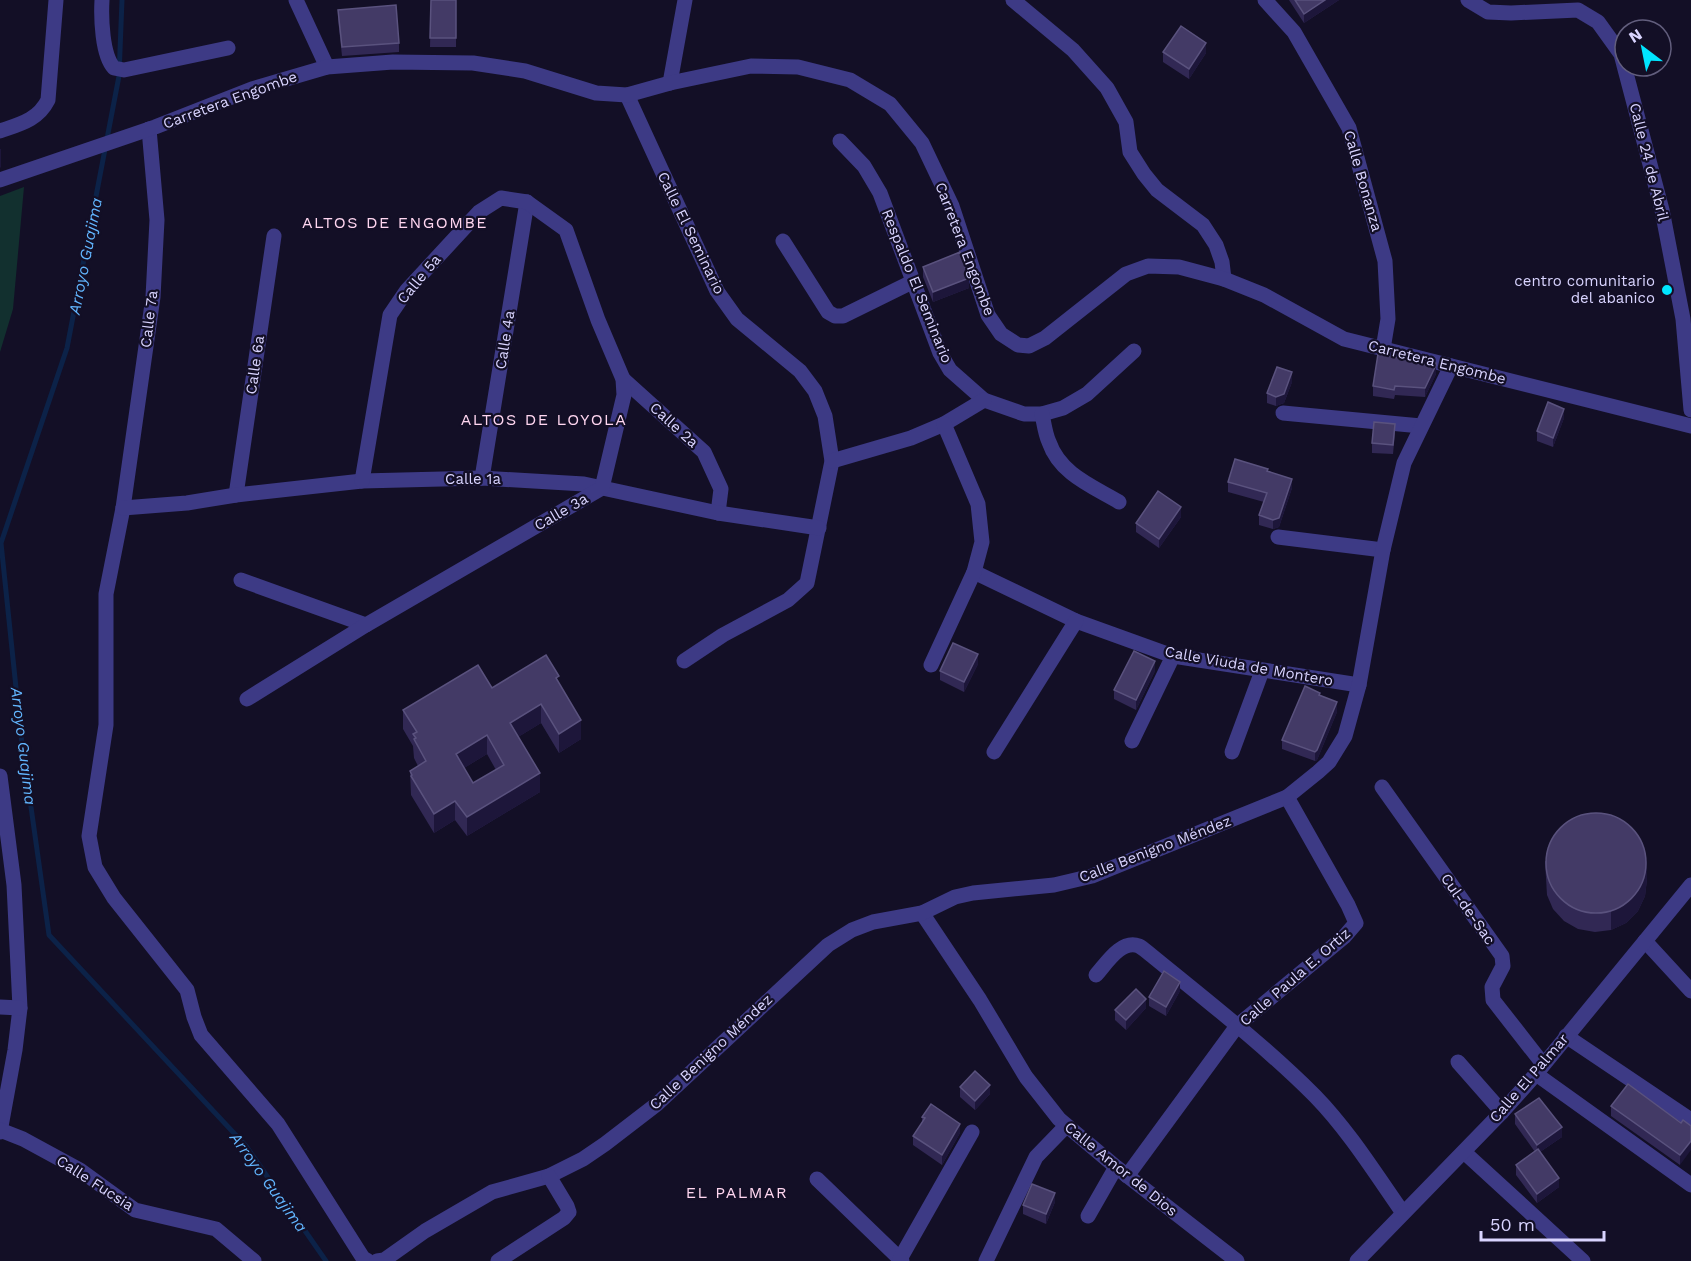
<svg xmlns="http://www.w3.org/2000/svg" width="1691" height="1261" viewBox="0 0 1691 1261" font-family="'Work Sans',sans-serif">
  <rect width="100%" height="100%" fill="#130f26"/>
  <polygon fill="#12302f" points="24,187 13,309 0,352 0,196"/>
  <g fill="none" stroke-linecap="round" stroke-linejoin="round">
    <polyline stroke="#0c2248" stroke-width="5" points="122,0 119,76 67,348 1,543 21,736 49,935 246,1146 326,1261"/>
    <g stroke="#3d3a85" stroke-width="15">
      <path d="M102,0C101,18 102,55 114,68L124,70L228,48"/>
      <polyline points="296,0 327,67"/>
      <polyline points="1013,0 1073,50 1107,88 1126,122 1130,152 1144,174 1157,190 1203,225 1216,245 1222,262 1224,279"/>
      <polyline points="1265,0 1294,32 1349,128 1385,261 1388,319 1383,349"/>
      <polyline points="1468,0 1488,12 1511,13 1578,10 1598,22 1621,54 1662,210 1683,319 1691,410"/>
      <polyline points="670,83 685,0"/>
      <polyline points="627,95 717,291 737,319 800,371 815,391 825,416 832,461 807,583 788,600 723,635 684,661"/>
      <polyline points="149,129 157,220 153,297 123,508 106,594 106,725 89,836 95,867 114,898 187,990 194,1017 201,1035 278,1124 363,1258 368,1261"/>
      <path d="M0,131C20,124 38,120 48,100L56,0"/>
      <polyline points="840,141 864,166 880,193 940,353 950,370 984,400 1024,414 1042,414 1063,408 1087,394 1134,351"/>
      <polyline points="0,180 155,127 252,89 327,67 393,62 473,63 525,71 596,93 627,95 670,83 751,66 798,67 850,80 890,104 922,143 952,206 988,315 1001,334 1018,345 1029,346 1045,338 1126,274 1148,266 1179,267 1224,279 1264,295 1344,339 1691,426"/>
      <polyline points="783,241 828,312 835,316 843,316 914,281"/>
      <polyline points="623,379 704,452 721,489 718,513"/>
      <polyline points="1283,413 1421,426"/>
      <path d="M1042,414C1044,423 1045,433 1049,442C1060,474 1092,486 1119,502"/>
      <polyline points="832,461 911,438 944,424 984,400"/>
      <polyline points="482,478 527,202"/>
      <polyline points="236,495 274,236"/>
      <polyline points="123,508 187,503 236,495 362,481 482,478 584,484 718,513 819,528"/>
      <polyline points="1278,537 1383,550"/>
      <polyline points="974,572 1076,621 1173,656 1359,685"/>
      <polyline points="241,580 366,625"/>
      <polyline points="931,665 974,572 982,542 978,504 944,424"/>
      <polyline points="247,699 366,625 602,488 624,395 623,379 598,320 566,230 527,202 501,198 479,212 407,290 390,315 362,481"/>
      <polyline points="1132,741 1173,656"/>
      <polyline points="994,752 1076,621"/>
      <polyline points="1232,752 1262,671"/>
      <polyline points="0,776 14,885 20,1008 15,1050 0,1132"/>
      <polyline points="1382,787 1502,956 1503,966 1492,987 1493,1000 1543,1064"/>
      <polyline points="922,913 980,1000 1026,1077 1059,1119 1116,1167 1237,1261"/>
      <polyline points="1645,941 1691,991"/>
      <path d="M1096,975C1106,964 1121,939 1139,946C1143,948 1147,952 1151,955C1206,1000 1264,1045 1315,1096C1349,1131 1375,1173 1403,1213"/>
      <polyline points="0,1007 20,1008"/>
      <polyline points="1566,1036 1691,1120"/>
      <polyline points="1458,1062 1502,1112"/>
      <polyline points="1536,1074 1691,1185"/>
      <polyline points="0,1130 23,1139 80,1170 135,1210 216,1229 254,1261"/>
      <polyline points="1464,1152 1583,1261"/>
      <polyline points="1127,1176 1237,1026 1344,937 1356,923 1348,905 1287,797"/>
      <polyline points="817,1179 902,1261"/>
      <polyline points="1088,1216 1116,1167"/>
      <polyline points="900,1259 972,1132"/>
      <polyline points="377,1261 384,1260 425,1231 492,1192 549,1176 583,1159 605,1144 657,1104 828,945 852,930 873,922 922,913 955,897 973,893 1054,885 1092,876 1287,797 1318,772 1329,762 1345,736 1359,685 1383,550 1404,463 1451,366"/>
      <polyline points="498,1261 564,1218 569,1212 567,1206 549,1176"/>
      <polyline points="986,1261 1036,1157 1066,1126"/>
      <polyline points="1357,1261 1502,1112 1536,1074 1691,885"/>
    </g>
  </g>
  <g fill="#312854" fill-rule="evenodd">
    <polygon points="431,0 456,0 456,47 430,47"/>
    <polygon points="1289,0 1339,0 1304,23"/>
    <polygon points="338,10 399,43 399,52 342,56 338,19"/>
    <polygon points="1163,52 1206,53 1189,79 1163,62"/>
    <polygon points="923,267 969,288 933,302 923,277"/>
    <polygon points="1399,359 1436,363 1436,374 1425,397 1395,395 1394,399 1373,396 1373,386"/>
    <polygon points="1292,382 1284,403 1276,406 1267,403 1267,393"/>
    <polygon points="1564,418 1553,447 1537,441 1537,431"/>
    <polygon points="1395,433 1393,454 1372,453 1372,443"/>
    <polygon points="1268,472 1292,488 1279,527 1273,529 1259,525 1259,515 1264,502 1228,492 1228,482"/>
    <polygon points="1181,517 1159,548 1136,532 1136,523"/>
    <polygon points="978,664 964,692 940,680 940,671"/>
    <polygon points="1155,671 1136,710 1114,699 1114,690"/>
    <path d="M559,684L581,739L559,753L541,723L518,737L540,792L467,836L455,820L434,833L411,795L410,771L418,766L414,758L413,746L403,729V710L492,688ZM487,754L496,770L473,783L464,768Z"/>
    <polygon points="1320,695 1337,712 1317,760 1315,761 1282,749 1282,740"/>
    <polygon points="1545,861 1647,879 1645,896 1638,911 1626,923 1611,930 1595,932 1578,929 1564,921 1553,909 1547,895"/>
    <polygon points="1180,991 1166,1016 1149,1006 1149,997"/>
    <polygon points="1146,1008 1126,1030 1115,1020 1115,1010"/>
    <polygon points="960,1087 990,1094 975,1110 960,1097"/>
    <polygon points="1611,1106 1681,1123 1680,1165 1611,1116"/>
    <polygon points="1515,1114 1562,1137 1540,1152 1559,1187 1537,1203 1516,1175 1516,1165 1535,1152 1515,1124"/>
    <polygon points="922,1117 960,1133 942,1165 913,1145 913,1136 922,1122"/>
    <polygon points="1055,1202 1046,1224 1023,1214 1023,1205"/>
  </g>
  <g fill="#1d163a">
    <polygon points="1325,0 1339,0 1304,23 1304,14"/>
    <polygon points="1206,43 1206,53 1189,79 1189,69"/>
    <polygon points="0,149 1,149 1,167 0,168"/>
    <polygon points="969,278 969,288 933,302 933,292"/>
    <polygon points="1436,365 1436,374 1425,397 1425,388"/>
    <polygon points="1292,372 1292,382 1284,403 1276,406 1276,397"/>
    <polygon points="1564,409 1564,418 1553,447 1553,438"/>
    <polygon points="1292,479 1292,488 1279,527 1273,529 1273,520"/>
    <polygon points="1181,507 1181,517 1159,548 1159,539"/>
    <polygon points="978,654 978,664 964,692 964,682"/>
    <polygon points="1155,661 1155,671 1136,710 1136,700"/>
    <polygon points="1337,702 1337,712 1317,760 1315,761 1315,752"/>
    <polygon points="541,704 541,723 510,742 510,723"/>
    <polygon points="581,720 581,739 559,753 559,734"/>
    <polygon points="487,735 487,754 456,773 456,754"/>
    <polygon points="540,773 540,792 467,836 467,817"/>
    <polygon points="455,801 455,820 434,833 434,814"/>
    <polygon points="1647,860 1647,879 1645,896 1638,911 1626,923 1611,930 1611,911"/>
    <polygon points="1180,982 1180,991 1166,1016 1166,1007"/>
    <polygon points="1146,999 1146,1008 1126,1030 1126,1020"/>
    <polygon points="990,1085 990,1094 975,1110 975,1101"/>
    <polygon points="960,1124 960,1133 942,1165 942,1155"/>
    <polygon points="1562,1127 1562,1137 1537,1154 1537,1145"/>
    <polygon points="1691,1141 1691,1150 1680,1165 1680,1155"/>
    <polygon points="1559,1178 1559,1187 1537,1203 1537,1194"/>
    <polygon points="1055,1193 1055,1202 1046,1224 1046,1214"/>
  </g>
  <g fill="#433a66" stroke="#5a527e" stroke-width="1.5" fill-rule="evenodd">
    <polygon points="431,0 456,0 456,38 430,38"/>
    <polygon points="1295,0 1325,0 1304,14"/>
    <polygon points="396,5 399,43 342,47 338,10"/>
    <polygon points="1181,26 1206,43 1189,69 1163,52"/>
    <polygon points="960,252 969,278 933,292 923,267"/>
    <polygon points="1378,354 1399,358 1399,359 1432,362 1436,363 1436,365 1425,388 1395,386 1394,390 1373,386"/>
    <polygon points="1277,367 1292,372 1284,394 1276,397 1267,393"/>
    <polygon points="1548,402 1564,409 1553,438 1537,431"/>
    <polygon points="1374,422 1395,424 1393,445 1372,443"/>
    <polygon points="1235,459 1268,469 1267,471 1292,479 1279,518 1273,520 1259,515 1267,493 1228,482"/>
    <polygon points="1158,491 1181,507 1159,539 1136,523"/>
    <polygon points="953,643 978,654 964,682 940,671"/>
    <polygon points="1134,651 1155,661 1136,700 1114,690"/>
    <path d="M546,655L559,676L556,678L581,720L559,734L541,704L510,723L540,773L467,817L455,801L434,814L411,776L412,775L410,771L426,761L414,739L416,738L413,734L417,732L403,710L478,665L492,688ZM487,735L504,765L473,783L456,754Z"/>
    <polygon points="1305,686 1320,693 1319,695 1337,702 1317,750 1315,752 1282,740"/>
    <circle cx="1596" cy="863" r="50"/>
    <polygon points="1164,971 1180,982 1166,1007 1149,997"/>
    <polygon points="1136,989 1146,999 1126,1020 1115,1010"/>
    <polygon points="975,1071 990,1085 975,1101 960,1087"/>
    <polygon points="1628,1084 1681,1123 1683,1120 1691,1126 1691,1141 1680,1155 1611,1106"/>
    <polygon points="1539,1098 1562,1127 1537,1145 1515,1114"/>
    <polygon points="931,1104 960,1124 942,1155 913,1136 925,1118 922,1117"/>
    <polygon points="1538,1149 1559,1178 1537,1194 1516,1165"/>
    <polygon points="1032,1184 1055,1193 1046,1214 1023,1205"/>
  </g>
  <circle fill="#00e5ff" stroke="#130f26" stroke-width="2" cx="1667" cy="290" r="6"/>
  <g text-anchor="middle" stroke-width="4.5" stroke-linejoin="round" paint-order="stroke">
    <g font-size="15" fill="#d9d4ff" stroke="#130f26">
      <text transform="translate(230 100) rotate(-20)" y="5">Carretera Engombe</text>
      <text transform="translate(1649 162) rotate(76)" y="5">Calle 24 de Abril</text>
      <text transform="translate(1363 181) rotate(74)" y="5">Calle Bonanza</text>
      <text transform="translate(691 233) rotate(64)" y="5">Calle El Seminario</text>
      <text transform="translate(965 249) rotate(69)" y="5">Carretera Engombe</text>
      <text transform="translate(419 279) rotate(-50)" y="5">Calle 5a</text>
      <text transform="translate(917 286) rotate(68)" y="5">Respaldo El Seminario</text>
      <text transform="translate(149 319) rotate(-83)" y="5">Calle 7a</text>
      <text transform="translate(505 340) rotate(-81)" y="5">Calle 4a</text>
      <text transform="translate(1437 362) rotate(14)" y="5">Carretera Engombe</text>
      <text transform="translate(255 365) rotate(-82)" y="5">Calle 6a</text>
      <text transform="translate(674 425) rotate(42)" y="5">Calle 2a</text>
      <text x="473" y="484">Calle 1a</text>
      <text transform="translate(561 512) rotate(-30)" y="5">Calle 3a</text>
      <text transform="translate(1249 666) rotate(10)" y="5">Calle Viuda de Montero</text>
      <text transform="translate(1155 849) rotate(-21)" y="5">Calle Benigno Méndez</text>
      <text transform="translate(1468 909) rotate(55)" y="5">Cul-de-Sac</text>
      <text transform="translate(1295 977) rotate(-41)" y="5">Calle Paula E. Ortiz</text>
      <text transform="translate(711 1052) rotate(-43)" y="5">Calle Benigno Méndez</text>
      <text transform="translate(1529 1078) rotate(-49)" y="5">Calle El Palmar</text>
      <text transform="translate(1121 1169) rotate(39)" y="5">Calle Amor de Dios</text>
      <text transform="translate(95 1183) rotate(33)" y="5">Calle Fucsia</text>
    </g>
    <g font-size="15" fill="#d9d4ff" stroke="#130f26" text-anchor="end">
      <text x="1655" y="286">centro comunitario<tspan x="1655" dy="17">del abanico</tspan></text>
    </g>
    <g font-size="16" letter-spacing="1.5" fill="#ffd6f0" stroke="#130f26">
      <text x="395" y="228">ALTOS DE ENGOMBE</text>
      <text x="544" y="425">ALTOS DE LOYOLA</text>
      <text x="737" y="1198">EL PALMAR</text>
    </g>
    <g font-size="16" font-style="italic" fill="#62b6ff" stroke="#130f26">
      <text transform="translate(85 256) rotate(-79)" y="6">Arroyo Guajima</text>
      <text transform="translate(24 746) rotate(83)" y="6">Arroyo Guajima</text>
      <text transform="translate(269 1182) rotate(54)" y="6">Arroyo Guajima</text>
    </g>
  </g>
  <g transform="translate(1643 48) rotate(328)"><circle r="28" fill="#130f26" stroke="#625e7d" stroke-width="1.5"/>
  <path d="M0-4.5L10 22L0 15L-10 22Z" fill="#00e5ff"/>
  <text y="-9" font-size="16" font-weight="bold" text-anchor="middle" fill="#d9d4ff">N</text>
  </g>
  <path d="M1481 1231v9h123v-9" fill="none" stroke="#d9d4ff" stroke-width="3"/>
  <text x="1490" y="1231" font-size="18" fill="#d9d4ff" stroke="#130f26" stroke-width="4.5" paint-order="stroke">50 m</text>
</svg>
